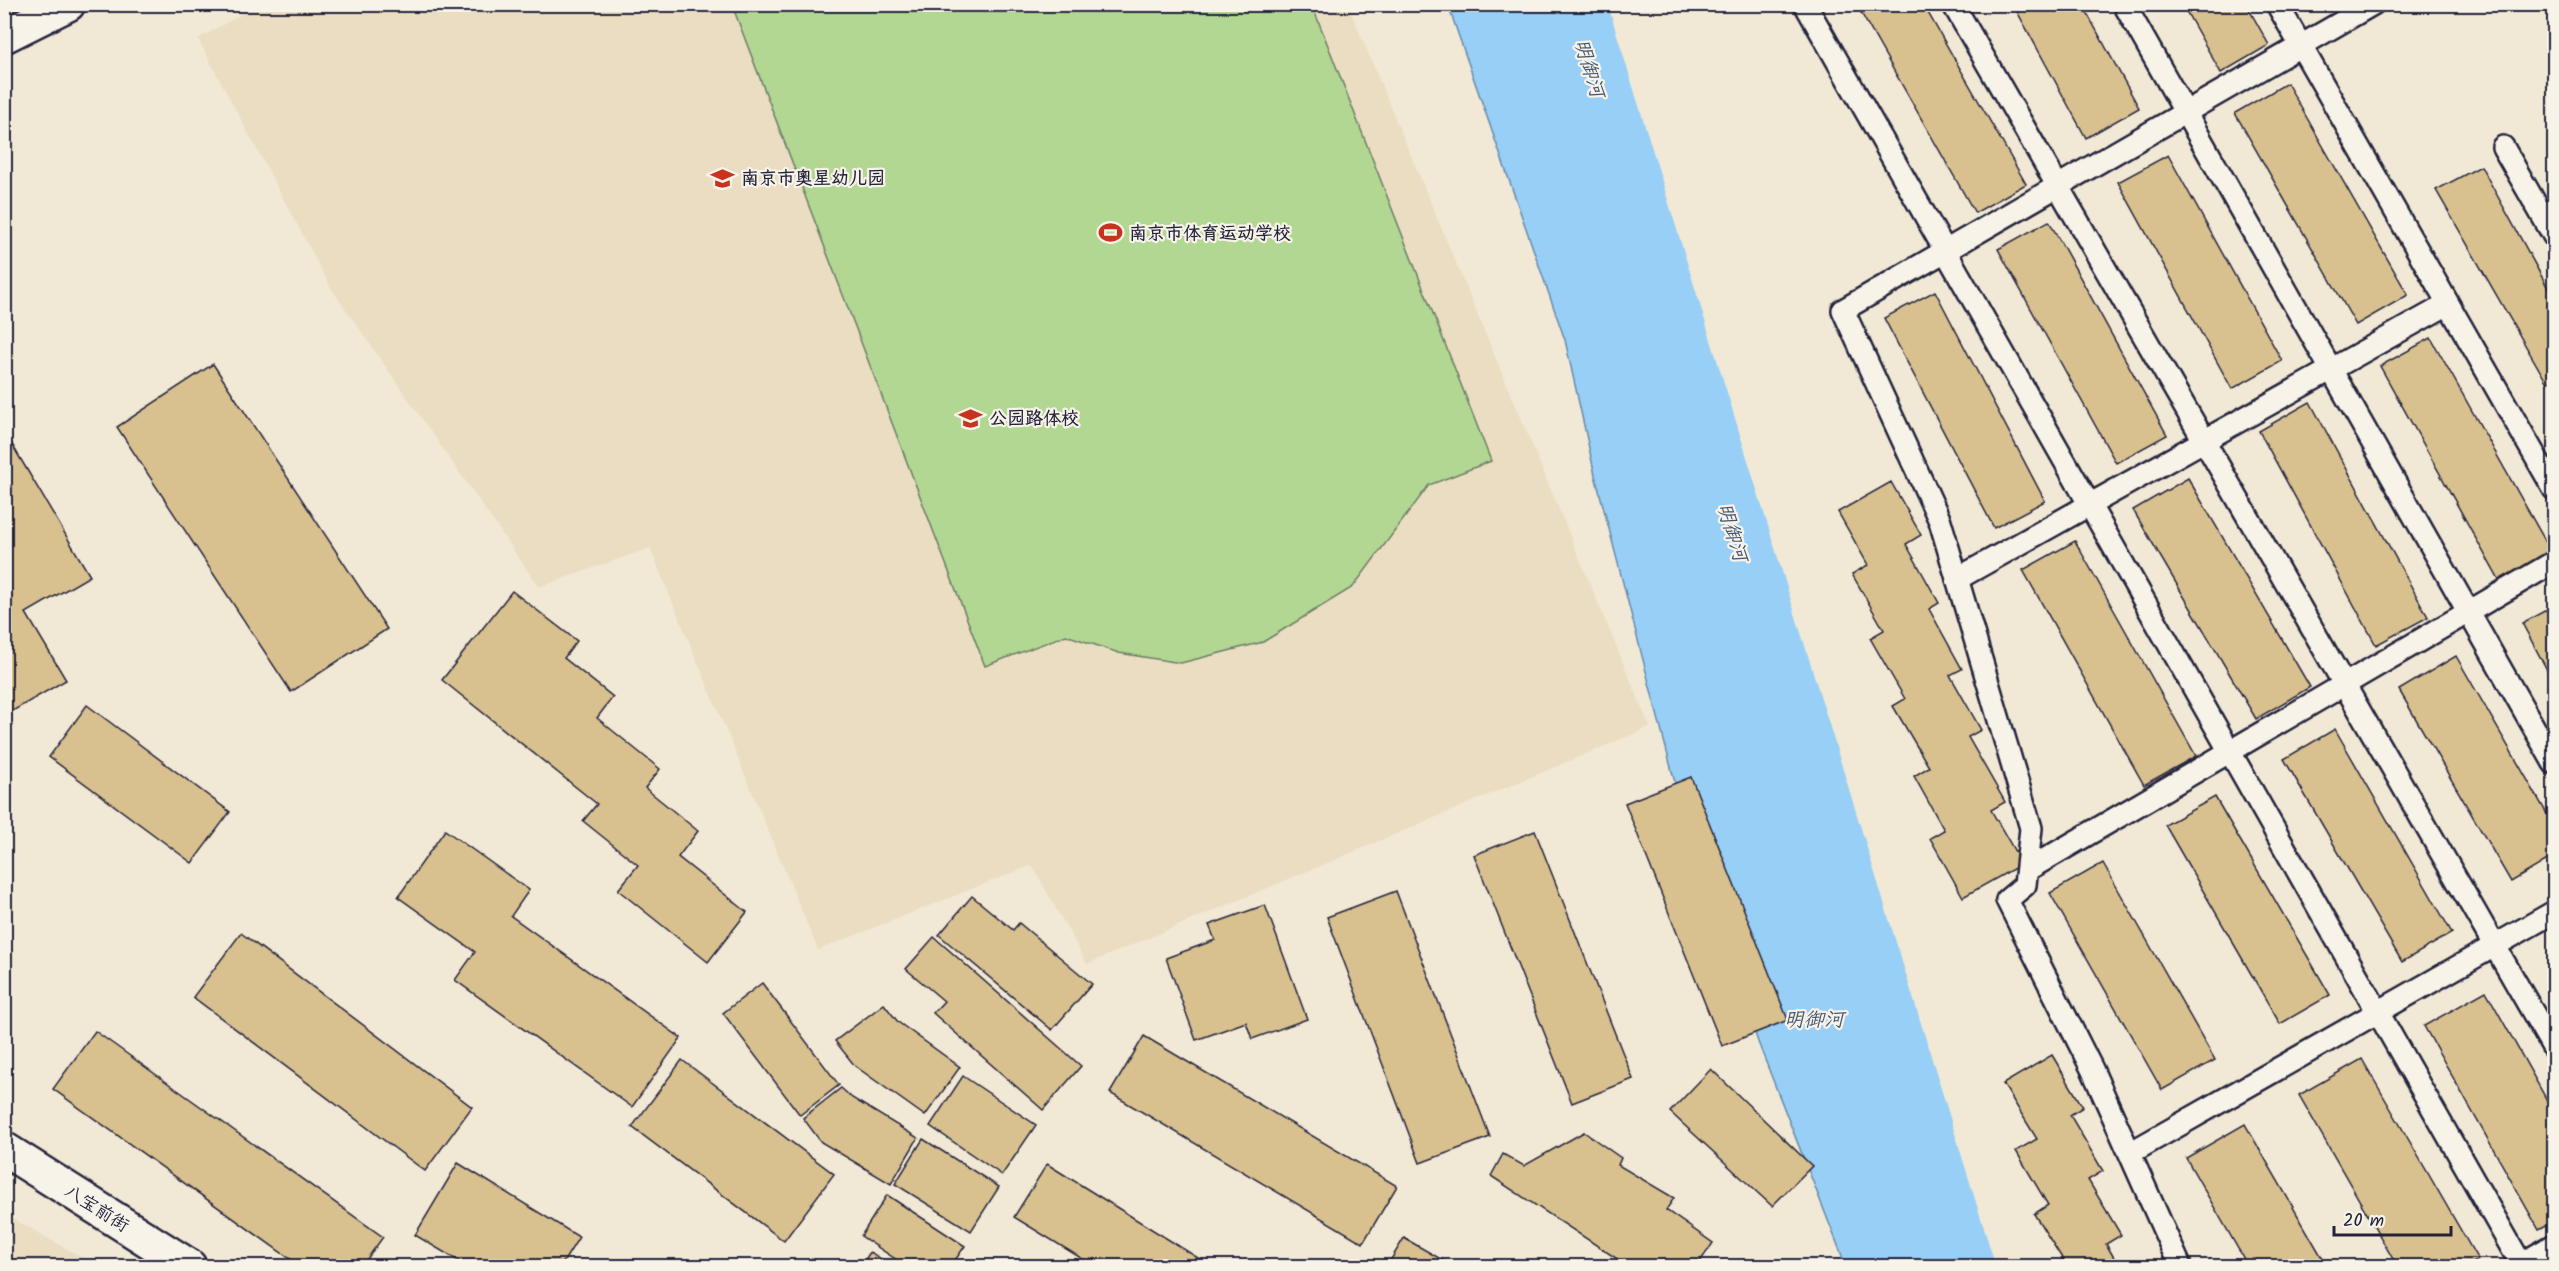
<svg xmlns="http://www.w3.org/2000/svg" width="2559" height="1271" viewBox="0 0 2559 1271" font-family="Kalam,'LXGW WenKai TC',sans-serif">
  <rect width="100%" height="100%" fill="#f1e9d6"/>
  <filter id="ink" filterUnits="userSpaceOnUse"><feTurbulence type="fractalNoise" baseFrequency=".0167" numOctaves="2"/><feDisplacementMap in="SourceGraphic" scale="12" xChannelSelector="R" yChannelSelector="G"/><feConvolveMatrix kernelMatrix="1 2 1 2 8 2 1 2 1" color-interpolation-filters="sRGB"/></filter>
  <g filter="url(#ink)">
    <g fill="#eaddc1">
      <polygon points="259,4 1348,5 1650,727 1087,964 1032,865 818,950 650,548 539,587 331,288 198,39"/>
      <polygon points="5,1214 97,1266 5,1266"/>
    </g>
    <polygon fill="#b2d792" stroke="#6a7c66" stroke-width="1.5" points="732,5 1312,5 1491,461 1429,485 1353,587 1263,642 1181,663 1119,653 1066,635 985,666"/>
    <polygon fill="#97cff6" stroke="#688aab" stroke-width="1.5" points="1448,5 1559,5 1608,154 1763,671 1961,1266 1846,1266 1758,1042 1681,806 1595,475 1565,340"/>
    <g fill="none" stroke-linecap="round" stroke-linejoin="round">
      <polyline stroke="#97cff6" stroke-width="70" points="1571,4 1959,1266"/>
    </g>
    <g fill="#d8c08f" stroke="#22223b" stroke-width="1.5">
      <polygon points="1856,4 1923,4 2026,184 1975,213"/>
      <polygon points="2013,4 2082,4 2139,108 2086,138"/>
      <polygon points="2182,4 2246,4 2269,45 2221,73"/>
      <polygon points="2287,83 2408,295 2356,325 2235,113"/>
      <polygon points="2168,155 2282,361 2232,389 2118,182"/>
      <polygon points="2481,166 2554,299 2554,378 2547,383 2436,190"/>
      <polygon points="2049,221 2167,435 2116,463 1998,249"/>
      <polygon points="1935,291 2045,501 1994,528 1884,318"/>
      <polygon points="2431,338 2552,553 2500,582 2380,366"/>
      <polygon points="213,364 387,629 291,692 117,427"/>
      <polygon points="2310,402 2428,617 2376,645 2259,431"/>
      <polygon points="4,431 90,576 26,613 66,680 4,716"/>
      <polygon points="2188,478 2310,687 2256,719 2133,510"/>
      <polygon points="1891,482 1921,535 1906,544 1939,603 1929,609 1962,669 1950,675 1981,730 1968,737 2005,802 1991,810 2022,864 1963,897 1930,838 1944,830 1914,776 1929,767 1893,706 1905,699 1870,638 1884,630 1852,574 1868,565 1838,512"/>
      <polygon points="2075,541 2196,756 2144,785 2023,570"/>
      <polygon points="512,591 577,641 564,658 613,697 597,718 660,769 645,788 698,831 678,857 747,912 708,962 618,890 638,865 583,821 597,804 442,680"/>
      <polygon points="2554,606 2554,683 2522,623"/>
      <polygon points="2456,656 2554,826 2554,856 2511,882 2399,690"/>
      <polygon points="87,705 230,812 192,863 49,757"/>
      <polygon points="2335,729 2452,933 2402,962 2284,759"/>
      <polygon points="1691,777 1788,1020 1722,1046 1625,803"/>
      <polygon points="2215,797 2330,995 2280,1024 2165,825"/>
      <polygon points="445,830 529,890 511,916 681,1038 632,1107 455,980 475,952 398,897"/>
      <polygon points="1535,831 1633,1079 1572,1103 1474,855"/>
      <polygon points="2103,863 2215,1060 2162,1090 2050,893"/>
      <polygon points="1396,891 1490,1137 1420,1163 1327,917"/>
      <polygon points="972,896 1013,930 1019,923 1092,984 1052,1030 939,935"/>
      <polygon points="1265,905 1307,1019 1252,1039 1246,1022 1196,1040 1166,958 1215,940 1209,925"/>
      <polygon points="241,933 472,1107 425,1171 193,997"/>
      <polygon points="934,937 1081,1066 1043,1110 933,1013 944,1001 906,969"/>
      <polygon points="762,983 839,1085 800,1115 723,1013"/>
      <polygon points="2486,991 2554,1113 2554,1222 2539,1230 2424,1026"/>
      <polygon points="884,1004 898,1022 960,1067 925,1116 855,1066 835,1041"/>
      <polygon points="95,1031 383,1237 362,1266 300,1266 53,1089"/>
      <polygon points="1144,1036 1397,1186 1363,1243 1110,1093"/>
      <polygon points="2052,1055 2083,1107 2070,1115 2103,1171 2088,1180 2121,1235 2106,1244 2119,1266 2067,1266 2034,1214 2048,1205 2016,1151 2037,1139 2003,1084"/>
      <polygon points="2362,1059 2478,1260 2467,1266 2397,1266 2299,1095"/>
      <polygon points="682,1060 834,1174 784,1241 632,1127"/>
      <polygon points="1711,1069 1812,1166 1772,1206 1670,1112"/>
      <polygon points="963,1076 1036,1125 1002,1175 930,1126"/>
      <polygon points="841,1088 852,1098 918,1138 891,1184 821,1142 803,1118"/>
      <polygon points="2245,1124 2327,1266 2248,1266 2186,1158"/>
      <polygon points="1584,1132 1621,1158 1618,1165 1674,1198 1666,1210 1713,1243 1697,1266 1628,1266 1491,1176 1503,1154 1524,1166"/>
      <polygon points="923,1139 999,1187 971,1231 895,1184"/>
      <polygon points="458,1163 579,1237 561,1266 467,1266 415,1235"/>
      <polygon points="1047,1164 1211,1266 1094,1266 1014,1217"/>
      <polygon points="887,1195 965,1246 951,1266 906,1266 861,1236"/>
      <polygon points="1404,1238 1453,1266 1387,1266"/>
      <polygon points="870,1252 892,1266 861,1266"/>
    </g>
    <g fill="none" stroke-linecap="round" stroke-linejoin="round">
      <defs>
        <g id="service">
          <polyline points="1805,4 2521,1264 2554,1245"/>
          <polyline points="1953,4 2554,1049"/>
          <polyline points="2124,4 2554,763"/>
          <polyline points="2277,4 2554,489"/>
          <polyline points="2503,147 2554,236"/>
          <polyline points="1957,579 2448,304"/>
          <polyline points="2027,870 2554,562"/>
          <polyline points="2130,1153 2554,912"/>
          <polyline points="2180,1266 2092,1069 2007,900 2025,885 2031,828 1940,521 1843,310 2373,4"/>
        </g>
        <polyline id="minor" points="4,1149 189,1266"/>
        <polyline id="primary" points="4,36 68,4"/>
      </defs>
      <use href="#service" stroke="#22223b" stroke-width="26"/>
      <use href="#minor" stroke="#22223b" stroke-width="38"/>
      <use href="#primary" stroke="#22223b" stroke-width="38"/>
      <use href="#service" stroke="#f7f3e8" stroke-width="21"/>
      <use href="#minor" stroke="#f7f3e8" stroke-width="33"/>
      <use href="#primary" stroke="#f7f3e8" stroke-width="33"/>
    </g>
  </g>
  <defs>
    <symbol id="school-bare" viewBox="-9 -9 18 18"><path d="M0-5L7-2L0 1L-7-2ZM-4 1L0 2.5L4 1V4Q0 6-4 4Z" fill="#c8321e" stroke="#f7f3e8" stroke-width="2.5" paint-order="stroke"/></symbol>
    <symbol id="stadium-bare" viewBox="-9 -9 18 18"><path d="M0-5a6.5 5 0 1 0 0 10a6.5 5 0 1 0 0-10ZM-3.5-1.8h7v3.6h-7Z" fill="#c8321e" stroke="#f7f3e8" stroke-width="2.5" paint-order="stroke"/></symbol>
  </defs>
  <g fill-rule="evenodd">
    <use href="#school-bare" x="706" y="162" width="33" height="33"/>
    <use href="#stadium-bare" x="1094" y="216" width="33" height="33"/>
    <use href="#school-bare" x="954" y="402" width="33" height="33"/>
  </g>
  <g text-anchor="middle" stroke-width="4.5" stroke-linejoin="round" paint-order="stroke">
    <g font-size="18" font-weight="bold" fill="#22223b" stroke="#f7f3e8" text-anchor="start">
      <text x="741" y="184">南京市奥星幼儿园</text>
      <text x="1129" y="239">南京市体育运动学校</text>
      <text x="989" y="424">公园路体校</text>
    </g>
    <g font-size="18" fill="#22223b" stroke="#f7f3e8">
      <text transform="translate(97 1208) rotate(32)" y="6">八宝前街</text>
    </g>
    <g font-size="20" font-style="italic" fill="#455673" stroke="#f7f3e8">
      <text transform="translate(1590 68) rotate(73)" y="7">明御河</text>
      <text transform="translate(1733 532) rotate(73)" y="7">明御河</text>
      <text x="1814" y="1026">明御河</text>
    </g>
  </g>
  <rect width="2559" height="1271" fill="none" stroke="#f7f3e8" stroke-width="24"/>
  <rect x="12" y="12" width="2535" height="1247" fill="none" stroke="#22223b" stroke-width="2" filter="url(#ink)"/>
  <path d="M2334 1226v9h117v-9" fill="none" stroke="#22223b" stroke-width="3"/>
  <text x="2343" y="1226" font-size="18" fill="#22223b" stroke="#f7f3e8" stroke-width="4.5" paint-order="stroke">20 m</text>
</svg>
